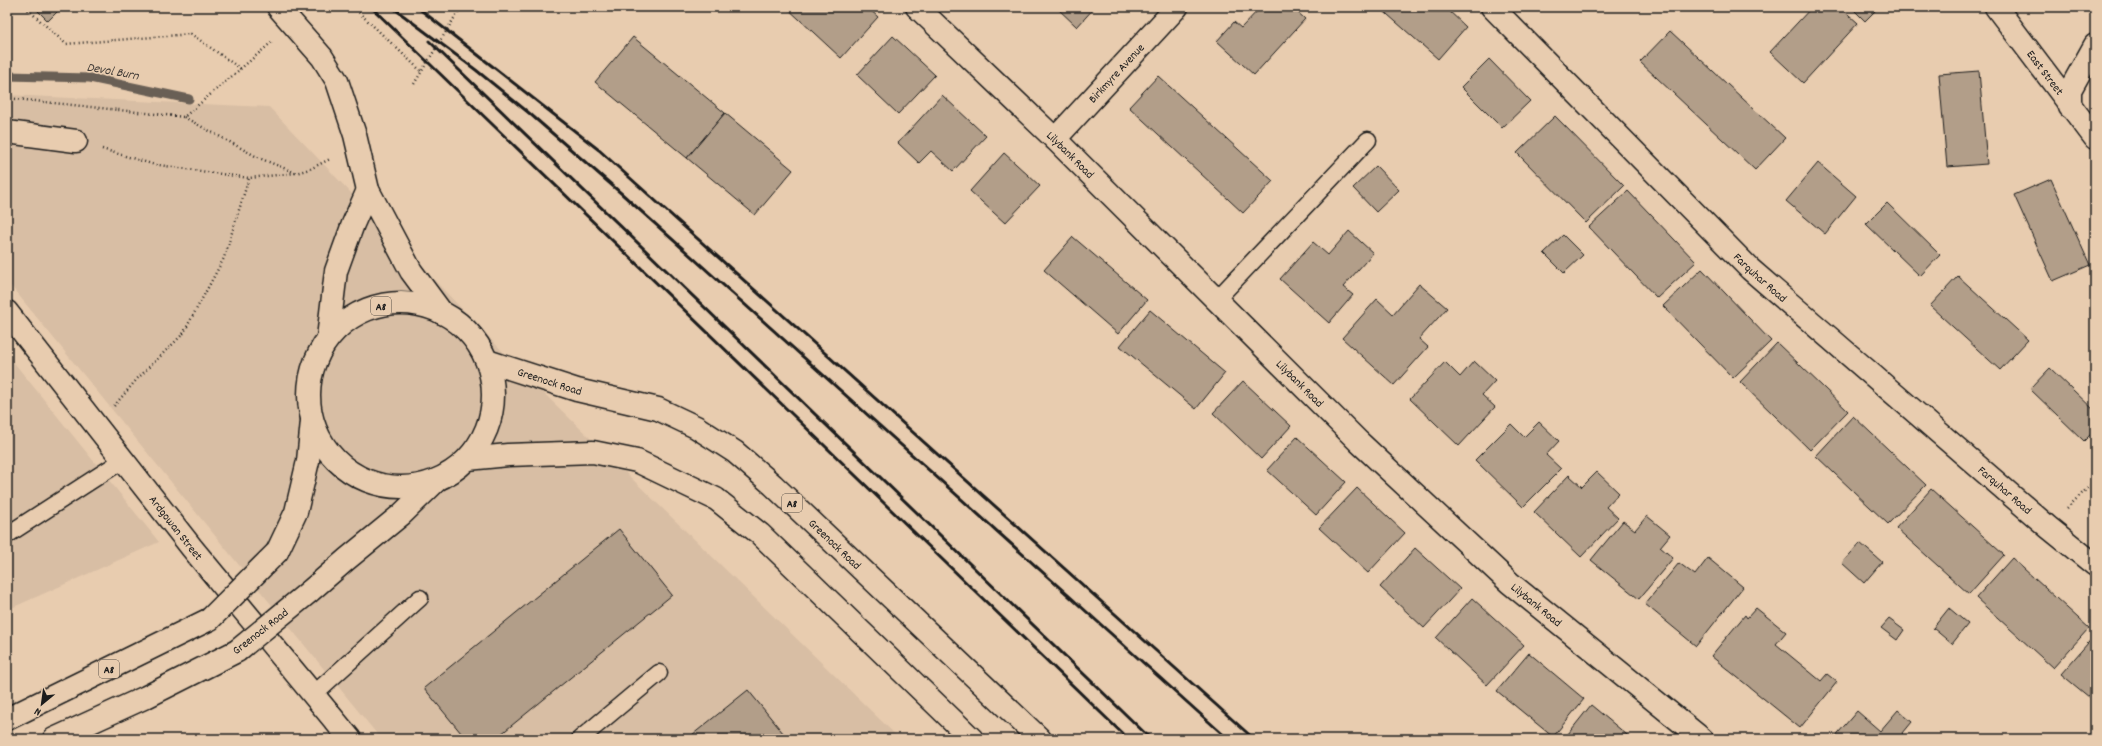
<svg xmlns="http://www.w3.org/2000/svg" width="2102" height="746" viewBox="0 0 2102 746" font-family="Dekko,sans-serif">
  <rect width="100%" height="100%" fill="#e8ccaf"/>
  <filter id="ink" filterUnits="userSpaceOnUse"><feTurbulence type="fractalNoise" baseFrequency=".025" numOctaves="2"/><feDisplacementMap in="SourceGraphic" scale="8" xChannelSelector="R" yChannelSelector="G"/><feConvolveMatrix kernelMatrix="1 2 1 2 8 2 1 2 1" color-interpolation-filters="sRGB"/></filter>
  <g filter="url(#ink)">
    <g fill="#d8bea4">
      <polygon points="7,95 269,107 523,373 900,739 381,739 7,281"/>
      <polygon points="7,354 159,542 7,610"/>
    </g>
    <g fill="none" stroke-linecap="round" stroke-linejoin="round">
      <polyline stroke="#695f54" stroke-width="9" points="7,76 90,78 189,99"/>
    </g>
    <g fill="#b29e89" stroke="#1c1c1c">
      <polygon points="34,7 62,7 48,21"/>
      <polygon points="786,7 867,7 878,17 841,58"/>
      <polygon points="1056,7 1095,7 1077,27"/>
      <polygon points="1261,7 1292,7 1305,19 1254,75 1217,41 1234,22 1241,28"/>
      <polygon points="1379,7 1445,7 1466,27 1438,59"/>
      <polygon points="1812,7 1840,7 1858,23 1803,83 1770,52"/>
      <polygon points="1851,7 1879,7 1865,21"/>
      <polygon points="1670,31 1785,138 1755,170 1640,62"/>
      <polygon points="893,36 935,75 898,114 857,75"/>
      <polygon points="633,37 725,113 687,158 595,82"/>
      <polygon points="1489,59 1530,101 1502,128 1461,87"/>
      <polygon points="1979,71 1987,164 1947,167 1939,74"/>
      <polygon points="1158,76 1273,181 1243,213 1129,107"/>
      <polygon points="942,95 986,136 953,171 931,151 919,163 898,143"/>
      <polygon points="725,113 793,170 755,215 687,158"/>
      <polygon points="1555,116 1624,186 1586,223 1517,153"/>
      <polygon points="1004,153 1040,186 1005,223 970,191"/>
      <polygon points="1818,163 1856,196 1825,234 1786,201"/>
      <polygon points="1376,166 1399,190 1376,212 1353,188"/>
      <polygon points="2051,179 2090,265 2053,281 2014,195"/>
      <polygon points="1628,191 1696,262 1657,298 1589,227"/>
      <polygon points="1887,203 1940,255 1920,276 1866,224"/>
      <polygon points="1349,231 1373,253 1343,287 1353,295 1329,323 1280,279 1313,242 1328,255"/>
      <polygon points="1563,235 1583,255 1564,273 1544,253"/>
      <polygon points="1073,237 1147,300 1118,334 1044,270"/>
      <polygon points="1702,269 1771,341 1733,378 1663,306"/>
      <polygon points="1958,276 2028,340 2000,370 1930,306"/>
      <polygon points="1419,284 1447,308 1419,339 1428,347 1394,385 1342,338 1377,299 1393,314"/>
      <polygon points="1150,310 1225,373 1196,409 1120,346"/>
      <polygon points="1777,343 1848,411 1810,450 1740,382"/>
      <polygon points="1474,361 1495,381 1482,395 1495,407 1459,446 1410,399 1445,362 1460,377"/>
      <polygon points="2050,368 2095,411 2095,430 2084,441 2030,389"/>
      <polygon points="1243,381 1291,426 1261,459 1213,413"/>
      <polygon points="1853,416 1926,485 1888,524 1816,456"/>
      <polygon points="1539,422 1559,441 1546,455 1561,469 1523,507 1475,460 1511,424 1524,437"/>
      <polygon points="1297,437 1346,482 1316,515 1267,470"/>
      <polygon points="1597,472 1619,493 1606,507 1618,518 1581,557 1534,512 1569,475 1582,487"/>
      <polygon points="1357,488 1405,533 1368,573 1319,528"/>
      <polygon points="1931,489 2004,555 1969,594 1896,528"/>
      <polygon points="1647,516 1670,535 1660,547 1673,558 1639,599 1591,560 1623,521 1635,530"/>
      <polygon points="619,529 672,595 495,739 466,739 424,688"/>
      <polygon points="1860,543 1882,562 1864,583 1842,563"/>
      <polygon points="1415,548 1460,589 1424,628 1380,587"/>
      <polygon points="1708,558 1743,587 1696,646 1645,604 1679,563 1695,575"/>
      <polygon points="2012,558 2089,628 2053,668 1976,598"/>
      <polygon points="1472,598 1524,645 1487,685 1436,638"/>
      <polygon points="1756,608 1786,632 1776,644 1821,681 1827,674 1837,682 1800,728 1711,656 1745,615 1747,618"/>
      <polygon points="1949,608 1968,624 1952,644 1933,628"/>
      <polygon points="1889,619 1904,630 1897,640 1881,628"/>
      <polygon points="2095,635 2095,702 2061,674"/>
      <polygon points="1529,653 1584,699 1553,737 1497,691"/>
      <polygon points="748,690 788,739 687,739"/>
      <polygon points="1591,705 1632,739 1564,739"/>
      <polygon points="1898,710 1912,722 1898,739 1833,739 1857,711 1880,731"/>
    </g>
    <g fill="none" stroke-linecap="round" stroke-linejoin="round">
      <defs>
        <g id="service">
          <polyline points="1217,299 1368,140"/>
          <polyline points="7,535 123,460"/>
          <polyline points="314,694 420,598"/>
          <polyline points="580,739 659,673"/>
        </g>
        <g id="minor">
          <path id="s1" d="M917,7L1055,139L1359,442L1510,583L1702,739"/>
          <path id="s2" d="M1492,7L1750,269L2048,527L2095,565"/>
          <path id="s3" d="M1996,7L2095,138"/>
          <polyline points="2070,107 2070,90 2095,45"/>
          <polyline points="7,132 76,141"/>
          <path id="s4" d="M1055,139L1177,7"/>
          <path id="s5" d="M7,312L192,548L350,739"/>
        </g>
        <g id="tertiary">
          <polyline points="278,7 322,57 337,81 355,135 368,190 411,271 442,313"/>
          <polyline points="328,338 336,271 353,224 368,190"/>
        </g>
        <g id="trunk">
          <circle cx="401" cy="395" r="92"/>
          <path id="s6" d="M487,361L577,390L658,409L696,427L735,452L773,485L1040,739"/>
          <polyline points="468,459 508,455 593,452 637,461 716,499 760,534 972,739"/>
          <polyline points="277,552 296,512 308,461 312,421"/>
          <polyline points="309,592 347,559 402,514 437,480"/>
          <polyline points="7,719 210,619"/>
          <polyline points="54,739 146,697 237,651"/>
        </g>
      </defs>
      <use href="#service" stroke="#1c1c1c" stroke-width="19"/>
      <use href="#minor" stroke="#1c1c1c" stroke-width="25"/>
      <use href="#tertiary" stroke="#1c1c1c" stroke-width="25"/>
      <use href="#trunk" stroke="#1c1c1c" stroke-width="25"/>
      <g stroke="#1c1c1c" stroke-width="2.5" stroke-dasharray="1 3" stroke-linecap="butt">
        <polyline points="25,7 66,44 191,34 241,69"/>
        <polyline points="353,7 421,71"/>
        <polyline points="414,84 461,7"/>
        <polyline points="7,98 184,117 272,42"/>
        <polyline points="184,117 259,158 296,173 310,169 330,159"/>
        <polyline points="102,149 152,164 249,178 296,173"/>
        <polyline points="114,406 138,378 183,334 224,258 249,178"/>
        <polyline points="2067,508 2095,481"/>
      </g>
      <use href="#service" stroke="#e8ccaf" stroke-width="16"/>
      <use href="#minor" stroke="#e8ccaf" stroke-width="22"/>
      <use href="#tertiary" stroke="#e8ccaf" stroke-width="22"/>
      <use href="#trunk" stroke="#e8ccaf" stroke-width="22"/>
      <g stroke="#1c1c1c" stroke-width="3">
        <polyline points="371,7 1128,739"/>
        <polyline points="392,7 476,70 529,113 622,194 1228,739"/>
        <polyline points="417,7 599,150 1254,739"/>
        <polyline points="429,41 1151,739"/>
      </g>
      <defs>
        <g id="trunk-bridge">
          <polyline points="210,619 277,552"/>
          <polyline points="237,651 309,592"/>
        </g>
      </defs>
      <use href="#trunk-bridge" stroke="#1c1c1c" stroke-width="25" stroke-linecap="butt"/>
      <use href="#trunk-bridge" stroke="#e8ccaf" stroke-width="22"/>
    </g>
  </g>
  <g text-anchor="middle" stroke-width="3" stroke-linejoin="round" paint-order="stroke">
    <g fill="#e8ccaf" stroke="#595148" stroke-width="1">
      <rect x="371" y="297" width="20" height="18" rx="3"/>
      <rect x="782" y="494" width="20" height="18" rx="3"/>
      <rect x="99" y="660" width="20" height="18" rx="3"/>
    </g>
    <g font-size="11" font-weight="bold" fill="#1c1c1c">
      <text x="381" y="310">A8</text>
      <text x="792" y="507">A8</text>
      <text x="109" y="673">A8</text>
    </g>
    <g font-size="12" fill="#1c1c1c" stroke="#e8ccaf">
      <text dy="4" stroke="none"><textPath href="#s4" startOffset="90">Birkmyre Avenue</textPath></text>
      <text dy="4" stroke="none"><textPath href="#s3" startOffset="82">East Street</textPath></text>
      <text dy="4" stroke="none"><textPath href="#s1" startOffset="213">Lilybank Road</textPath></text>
      <text dy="4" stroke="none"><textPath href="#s2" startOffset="381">Farquhar Road</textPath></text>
      <text dy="4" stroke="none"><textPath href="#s6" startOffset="66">Greenock Road</textPath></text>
      <text dy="4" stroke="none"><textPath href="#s1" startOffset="537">Lilybank Road</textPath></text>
      <text dy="4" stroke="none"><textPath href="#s2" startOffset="705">Farquhar Road</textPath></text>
      <text dy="4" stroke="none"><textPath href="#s5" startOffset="274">Ardgowan Street</textPath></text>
      <text dy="4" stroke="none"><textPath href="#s6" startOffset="402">Greenock Road</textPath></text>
      <text dy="4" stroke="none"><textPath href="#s1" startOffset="861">Lilybank Road</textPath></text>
      <text transform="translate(260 631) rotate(-38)" y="4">Greenock Road</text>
    </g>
    <g font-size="13" font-style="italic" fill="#433d38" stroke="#e8ccaf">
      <text transform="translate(113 70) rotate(10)" y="5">Devol Burn</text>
    </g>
  </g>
  <rect width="2102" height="746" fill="none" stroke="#e8ccaf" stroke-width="24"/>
  <rect x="12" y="12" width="2078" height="722" fill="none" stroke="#1c1c1c" stroke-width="1.5" filter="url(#ink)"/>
  <g transform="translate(42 704) rotate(209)" stroke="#e8ccaf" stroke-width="3" paint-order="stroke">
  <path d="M0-3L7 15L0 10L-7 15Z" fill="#1c1c1c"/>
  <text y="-6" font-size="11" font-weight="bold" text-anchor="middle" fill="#1c1c1c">N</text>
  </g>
</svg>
